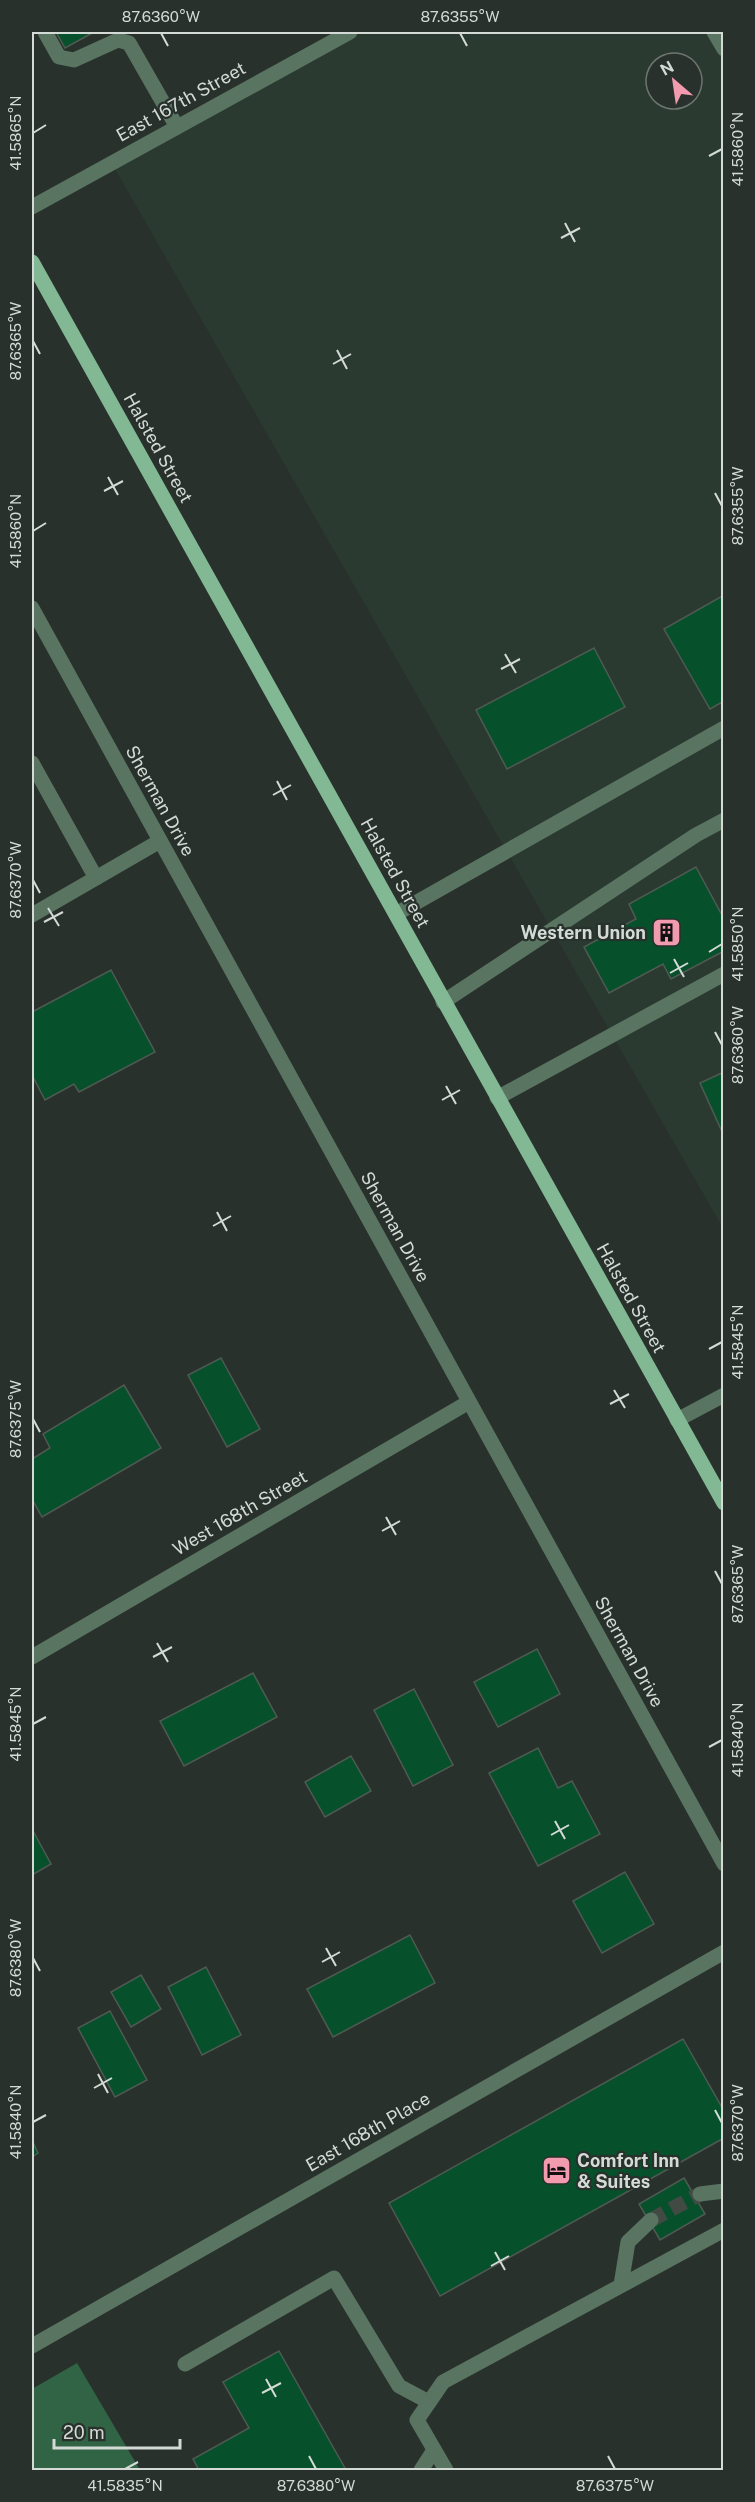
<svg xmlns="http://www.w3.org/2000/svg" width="755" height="2502" viewBox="0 0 755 2502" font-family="'Public Sans',sans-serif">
  <rect width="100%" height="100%" fill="#28312b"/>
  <path fill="#2b3a30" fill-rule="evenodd" d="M349,32H723V1228L111,162ZM656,63H692V99H656Z"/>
  <polygon fill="#316444" points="77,2363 140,2470 32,2470 32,2389"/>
  <g fill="#06502c" stroke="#505a53" stroke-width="1.5">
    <polygon points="56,32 94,32 65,48"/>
    <polygon points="724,595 724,701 710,709 664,629"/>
    <polygon points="594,648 625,707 507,769 476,710"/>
    <polygon points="696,867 724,919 724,951 671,979 663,964 609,993 584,947 636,919 629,904"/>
    <polygon points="111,970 155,1052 79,1092 74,1084 45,1100 32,1075 32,1012"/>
    <polygon points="724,1072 724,1136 700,1083"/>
    <polygon points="221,1358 260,1429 227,1447 188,1375"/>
    <polygon points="124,1385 161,1448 42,1517 32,1499 32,1459 50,1448 43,1434"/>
    <polygon points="537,1649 560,1694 498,1727 474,1682"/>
    <polygon points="253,1673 277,1717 184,1766 160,1721"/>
    <polygon points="414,1689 453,1765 413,1786 374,1710"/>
    <polygon points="538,1748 558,1788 572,1781 600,1834 538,1866 489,1773"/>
    <polygon points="351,1756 371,1791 325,1817 305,1782"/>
    <polygon points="32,1829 51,1864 32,1875"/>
    <polygon points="625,1872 654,1924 602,1953 573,1901"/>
    <polygon points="410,1935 435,1983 333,2037 307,1989"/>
    <polygon points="206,1967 241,2035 202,2055 168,1987"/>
    <polygon points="141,1975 161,2009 131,2027 111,1992"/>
    <polygon points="110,2011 147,2080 115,2097 78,2028"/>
    <polygon points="683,2039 724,2111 724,2138 440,2296 389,2203"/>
    <polygon points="32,2140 38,2153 32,2157"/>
    <polygon points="684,2178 705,2214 660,2240 639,2204"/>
    <polygon points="279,2351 346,2470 199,2470 193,2459 249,2428 223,2382"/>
  </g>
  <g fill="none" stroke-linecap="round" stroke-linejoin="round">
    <polyline stroke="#424a44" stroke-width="15" stroke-dasharray="15 8" stroke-linecap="butt" points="651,2220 700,2194"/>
    <g stroke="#5a7462" stroke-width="15">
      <polyline points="45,32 59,57 74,60 118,40 129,43 177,127"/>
      <polyline points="714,32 724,49"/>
      <polyline points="32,207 350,32"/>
      <polyline points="32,608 724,1864"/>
      <polyline points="32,763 96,878"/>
      <polyline points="396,914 724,728"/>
      <polyline points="32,915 160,841"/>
      <polyline points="443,1002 696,835 724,820"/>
      <polyline points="497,1098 724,974"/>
      <polyline points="677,1420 724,1395"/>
      <polyline points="32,1657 469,1402"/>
      <polyline points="700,2194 724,2191"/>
      <polyline points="621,2285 628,2242 651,2220"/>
      <polyline points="32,2346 724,1952"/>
      <polyline points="185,2364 334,2278 399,2386 429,2402"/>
      <polyline points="421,2470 434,2450"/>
      <polyline points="446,2470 417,2420 443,2382 724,2230"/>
    </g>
    <polyline stroke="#82b894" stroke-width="15" points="32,262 724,1503"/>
  </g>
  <path fill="none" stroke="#d4dad5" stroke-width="2" d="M161,33L168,46M460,33L467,46M33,133L46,125M709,156L722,149M565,223L575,242M561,238L580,228M33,341L40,354M337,350L347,369M333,364L351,354M108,477L118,495M104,491L123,481M715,493L722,506M33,531L46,523M505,654L516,673M501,669L520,659M277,781L287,800M273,795L291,785M33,880L40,893M48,908L59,926M44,922L63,912M709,952L722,944M674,959L684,977M670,973L688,963M715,1032L722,1045M446,1086L456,1104M442,1100L460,1090M217,1212L227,1231M213,1226L231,1216M709,1349L722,1342M614,1390L625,1408M610,1404L629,1394M33,1419L40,1432M386,1517L396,1535M382,1531L400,1521M715,1571L722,1584M157,1643L168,1662M153,1657L172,1647M33,1724L46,1717M709,1747L722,1740M555,1821L565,1839M551,1835L569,1825M326,1948L336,1966M33,1958L40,1971M322,1962L340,1952M98,2074L108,2093M94,2088L112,2078M715,2110L722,2123M33,2122L46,2115M495,2252L505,2270M491,2266L509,2256M266,2379L276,2397M262,2393L281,2383M309,2456L316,2469M608,2456L615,2469M125,2469L138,2462"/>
  <defs>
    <symbol id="building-square" viewBox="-11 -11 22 22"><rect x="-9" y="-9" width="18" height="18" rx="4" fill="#f29aae" stroke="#28312b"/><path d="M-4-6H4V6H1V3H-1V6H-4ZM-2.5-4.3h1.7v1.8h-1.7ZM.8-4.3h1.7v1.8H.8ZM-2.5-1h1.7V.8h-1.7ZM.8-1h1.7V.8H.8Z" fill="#111"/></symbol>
    <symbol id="hotel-square" viewBox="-11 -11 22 22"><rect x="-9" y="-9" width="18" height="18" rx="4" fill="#f29aae" stroke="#28312b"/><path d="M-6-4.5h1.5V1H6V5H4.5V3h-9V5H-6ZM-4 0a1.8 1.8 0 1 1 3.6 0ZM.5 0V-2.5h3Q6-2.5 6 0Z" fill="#111"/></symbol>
  </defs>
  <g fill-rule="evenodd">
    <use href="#building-square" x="650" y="916" width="33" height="33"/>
    <use href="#hotel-square" x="540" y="2154" width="33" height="33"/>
  </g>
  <g text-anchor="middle" stroke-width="4.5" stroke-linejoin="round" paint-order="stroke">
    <g font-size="18" fill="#d4dad5" stroke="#28312b">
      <text transform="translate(181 102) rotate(-29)" y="6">East 167th Street</text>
      <text transform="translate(158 448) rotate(61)" y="6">Halsted Street</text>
      <text transform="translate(160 801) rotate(61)" y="6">Sherman Drive</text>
      <text transform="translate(395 873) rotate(61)" y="6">Halsted Street</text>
      <text transform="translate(395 1227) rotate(61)" y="6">Sherman Drive</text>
      <text transform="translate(631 1298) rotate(61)" y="6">Halsted Street</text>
      <text transform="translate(240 1513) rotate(-30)" y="6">West 168th Street</text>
      <text transform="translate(629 1652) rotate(61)" y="6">Sherman Drive</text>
      <text transform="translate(368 2132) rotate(-30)" y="6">East 168th Place</text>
    </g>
    <g font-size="18" font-weight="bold" fill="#d4dad5" stroke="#28312b" text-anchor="end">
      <text x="646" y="939">Western Union</text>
      <text x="577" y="2167" text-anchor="start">Comfort Inn<tspan x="577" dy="21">&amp; Suites</tspan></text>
    </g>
  </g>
  <rect width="755" height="2502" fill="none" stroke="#28312b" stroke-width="66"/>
  <g transform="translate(674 81) rotate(331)"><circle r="28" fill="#28312b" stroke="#6d756f" stroke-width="1.5"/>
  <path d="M0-4.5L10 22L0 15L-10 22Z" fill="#f29aae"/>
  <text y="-9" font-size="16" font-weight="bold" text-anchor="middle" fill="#d4dad5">N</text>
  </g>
  <path d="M54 2439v9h126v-9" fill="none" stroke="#d4dad5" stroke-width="3"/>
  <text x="63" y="2439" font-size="18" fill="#d4dad5" stroke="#28312b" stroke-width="4.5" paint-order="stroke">20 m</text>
  <rect x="33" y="33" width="689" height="2436" fill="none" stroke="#d4dad5" stroke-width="2"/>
  <g font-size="15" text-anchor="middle" fill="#d4dad5">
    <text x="161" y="22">87.6360°W</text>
    <text x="460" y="22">87.6355°W</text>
    <text transform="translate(16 133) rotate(-90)" y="5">41.5865°N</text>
    <text transform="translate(738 149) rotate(-90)" y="5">41.5860°N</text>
    <text transform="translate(16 341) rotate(-90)" y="5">87.6365°W</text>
    <text transform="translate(738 506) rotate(-90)" y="5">87.6355°W</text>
    <text transform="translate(16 531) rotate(-90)" y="5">41.5860°N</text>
    <text transform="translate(16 880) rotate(-90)" y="5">87.6370°W</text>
    <text transform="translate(738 944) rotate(-90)" y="5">41.5850°N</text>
    <text transform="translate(738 1045) rotate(-90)" y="5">87.6360°W</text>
    <text transform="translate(738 1342) rotate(-90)" y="5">41.5845°N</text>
    <text transform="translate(16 1419) rotate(-90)" y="5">87.6375°W</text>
    <text transform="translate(738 1584) rotate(-90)" y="5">87.6365°W</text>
    <text transform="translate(16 1724) rotate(-90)" y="5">41.5845°N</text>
    <text transform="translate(738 1740) rotate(-90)" y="5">41.5840°N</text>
    <text transform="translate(16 1958) rotate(-90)" y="5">87.6380°W</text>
    <text transform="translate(16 2122) rotate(-90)" y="5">41.5840°N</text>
    <text transform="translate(738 2123) rotate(-90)" y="5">87.6370°W</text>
    <text x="125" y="2491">41.5835°N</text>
    <text x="316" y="2491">87.6380°W</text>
    <text x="615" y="2491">87.6375°W</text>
  </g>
</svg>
